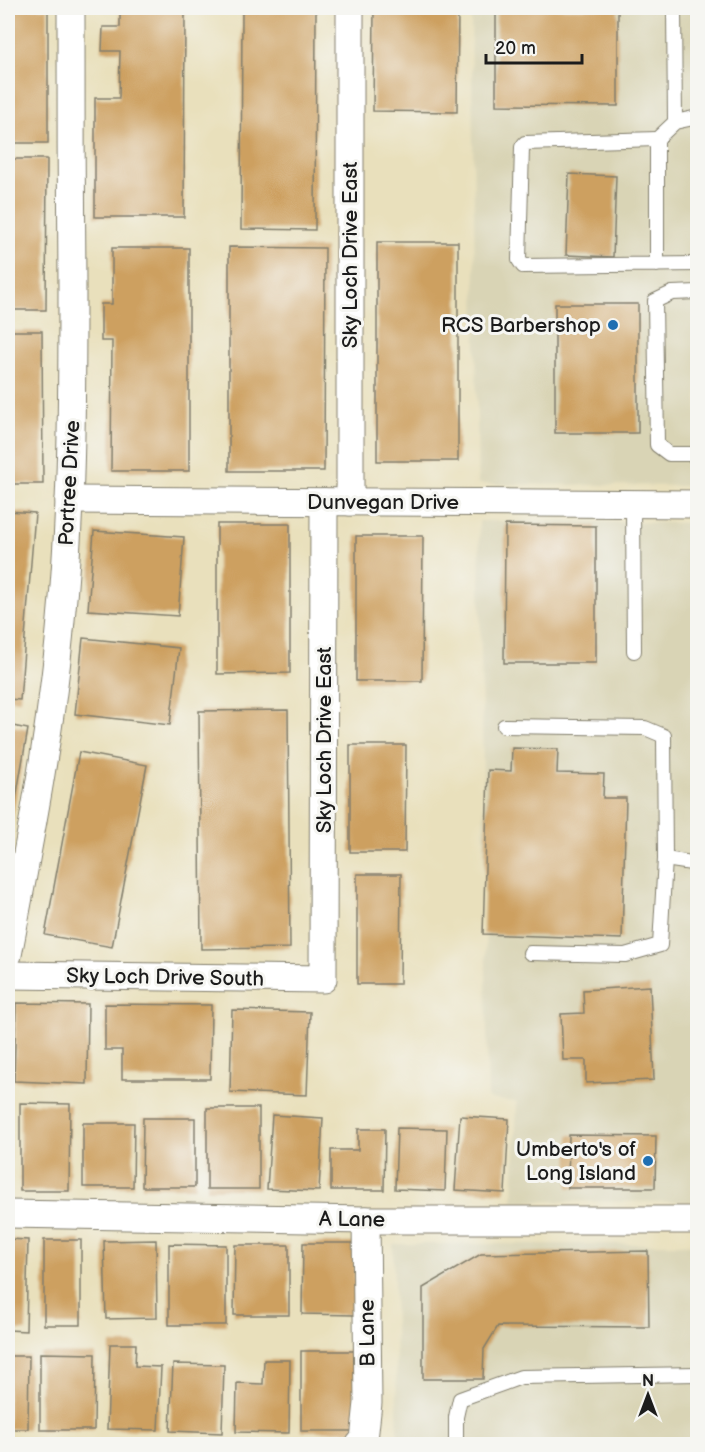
<svg xmlns="http://www.w3.org/2000/svg" width="705" height="1452" viewBox="0 0 705 1452" font-family="'Balsamiq Sans',sans-serif">
  <rect width="100%" height="100%" fill="#f6f6f2"/>
  <filter id="ink" filterUnits="userSpaceOnUse"><feTurbulence type="fractalNoise" baseFrequency=".0167" numOctaves="2"/><feDisplacementMap in="SourceGraphic" scale="12" xChannelSelector="R" yChannelSelector="G"/><feConvolveMatrix kernelMatrix="1 2 1 2 8 2 1 2 1" color-interpolation-filters="sRGB"/></filter>
  <filter id="wash" filterUnits="userSpaceOnUse"><feTurbulence type="fractalNoise" baseFrequency=".008" numOctaves="4" result="noise"/><feDisplacementMap in="SourceGraphic" scale="24" xChannelSelector="R" yChannelSelector="G"/><feGaussianBlur stdDeviation="1.35" result="paint"/><feColorMatrix in="noise" values="0 0 0 0 0 0 0 0 0 0 0 0 0 0 0 0 0 1.4 0 .05"/><feComposite in="paint" operator="in"/></filter>
  <g filter="url(#wash)">
    <rect width="100%" height="100%" fill="#e9e0bc"/>
    <g fill="#d9d4b5">
      <polygon points="471,8 697,8 697,486 478,484"/>
      <polygon points="479,521 697,523 697,1202 513,1201 517,1102 488,1099"/>
      <polygon points="393,1244 697,1244 697,1444 398,1444"/>
    </g>
    <g id="blocks">
      <g fill="#cda061">
        <rect x="8" y="8" width="40" height="135"/>
        <polygon points="120,8 185,8 184,217 95,217 95,98 119,98 120,51 102,51 103,27 120,27"/>
        <polygon points="242,8 316,8 315,230 241,229"/>
        <polygon points="374,8 458,8 457,112 373,111"/>
        <polygon points="496,8 618,8 618,106 496,105"/>
        <polygon points="8,159 47,159 46,310 8,310"/>
        <polygon points="569,174 616,176 613,257 566,255"/>
        <rect x="377" y="242" width="81" height="219"/>
        <polygon points="229,247 325,248 324,471 229,471"/>
        <polygon points="112,248 189,248 189,471 111,471 112,341 101,341 101,304 112,304"/>
        <rect x="555" y="304" width="83" height="129"/>
        <polygon points="8,331 42,331 43,484 8,484"/>
        <polygon points="8,511 35,513 20,700 8,699"/>
        <polygon points="217,524 290,524 290,673 217,674"/>
        <polygon points="505,525 596,526 596,663 504,663"/>
        <polygon points="94,531 184,537 178,616 88,610"/>
        <polygon points="356,536 423,536 422,681 356,681"/>
        <polygon points="83,638 179,648 170,725 75,714"/>
        <polygon points="288,710 290,948 201,949 199,711"/>
        <polygon points="8,725 28,729 9,839 8,839"/>
        <polygon points="350,745 406,745 405,852 350,852"/>
        <polygon points="512,748 558,749 557,773 604,774 603,798 626,798 622,939 483,934 488,770 511,771"/>
        <polygon points="79,752 147,765 112,947 45,935"/>
        <polygon points="357,874 401,874 400,984 357,984"/>
        <polygon points="650,986 654,1080 586,1083 586,1060 563,1060 561,1014 584,1013 583,990"/>
        <polygon points="16,1003 88,1004 87,1084 14,1081"/>
        <polygon points="105,1004 211,1005 210,1079 122,1079 122,1050 105,1050"/>
        <polygon points="232,1010 310,1012 307,1095 230,1092"/>
        <polygon points="20,1103 70,1104 69,1191 20,1191"/>
        <rect x="207" y="1108" width="52" height="81"/>
        <rect x="8" y="1114" width="2" height="72"/>
        <polygon points="272,1115 323,1118 319,1191 267,1189"/>
        <polygon points="460,1116 509,1119 505,1193 455,1190"/>
        <polygon points="143,1118 195,1118 195,1187 142,1187"/>
        <polygon points="83,1123 134,1123 133,1187 83,1187"/>
        <polygon points="397,1128 447,1129 445,1191 395,1189"/>
        <polygon points="358,1129 385,1129 384,1190 331,1190 331,1150 358,1150"/>
        <polygon points="569,1135 656,1136 655,1188 568,1188"/>
        <polygon points="8,1239 28,1240 26,1331 8,1330"/>
        <rect x="44" y="1240" width="37" height="85"/>
        <polygon points="156,1240 157,1318 106,1319 104,1241"/>
        <polygon points="303,1243 355,1243 355,1315 302,1314"/>
        <polygon points="169,1244 226,1245 226,1325 169,1325"/>
        <polygon points="235,1245 289,1245 289,1315 234,1315"/>
        <polygon points="648,1251 649,1327 498,1326 484,1349 483,1379 423,1379 423,1288 481,1254"/>
        <polygon points="110,1344 136,1344 135,1366 161,1367 158,1430 107,1429"/>
        <rect x="301" y="1351" width="55" height="80"/>
        <polygon points="40,1353 95,1354 94,1430 40,1430"/>
        <polygon points="8,1356 29,1356 28,1429 8,1429"/>
        <polygon points="264,1360 290,1360 289,1433 236,1432 237,1383 263,1384"/>
        <polygon points="173,1364 224,1365 222,1433 170,1431"/>
      </g>
    </g>
  </g>
  <g filter="url(#ink)">
    <use href="#blocks" fill-opacity="0" stroke="#827e6c" stroke-width="1.5"/>
    <g fill="none" stroke-linecap="round" stroke-linejoin="round">
      <defs>
        <g id="lane">
          <polyline points="674,8 675,122"/>
          <polyline points="657,139 675,122 698,117"/>
          <polyline points="657,265 657,139 525,143 522,147 519,260 523,266 698,264"/>
          <polyline points="698,292 672,293 655,301 657,445 669,454 698,454"/>
          <polyline points="633,504 634,651"/>
          <polyline points="504,726 645,728 664,736 665,859 698,864"/>
          <polyline points="530,953 625,955 660,945 665,859"/>
          <polyline points="456,1444 456,1417 460,1399 521,1377 698,1374"/>
        </g>
        <g id="street">
          <polyline points="350,8 350,502"/>
          <polyline points="69,500 698,504"/>
          <path d="M8,955C29,844 51,733 61,620C72,508 72,397 72,285C71,193 71,100 71,8"/>
          <polyline points="8,975 323,979 324,502"/>
          <polyline points="8,1214 366,1220 698,1220"/>
          <polyline points="360,1444 364,1440 368,1403 366,1220"/>
        </g>
      </defs>
      <use href="#lane" stroke="#827e6c" stroke-width="16"/>
      <use href="#street" stroke="#827e6c" stroke-width="29"/>
      <use href="#lane" stroke="#fff" stroke-width="14"/>
      <use href="#street" stroke="#fff" stroke-width="27"/>
    </g>
  </g>
  <g fill="#1f6fb2" stroke="#f6f6f2" stroke-width="2">
    <circle cx="613" cy="325" r="6"/>
    <circle cx="648" cy="1161" r="6"/>
  </g>
  <g text-anchor="middle" stroke-width="6" stroke-linejoin="round" paint-order="stroke">
    <g font-size="21" fill="#1c1c1c" stroke="#f6f6f2">
      <text transform="translate(350 255) rotate(-90)" y="7">Sky Loch Drive East</text>
      <text transform="translate(69 483) rotate(-87)" y="7">Portree Drive</text>
      <text x="383" y="509">Dunvegan Drive</text>
      <text transform="translate(324 740) rotate(-90)" y="7">Sky Loch Drive East</text>
      <text transform="translate(165 977) rotate(1)" y="7">Sky Loch Drive South</text>
      <text transform="translate(352 1219) rotate(1)" y="7">A Lane</text>
      <text transform="translate(367 1333) rotate(-91)" y="7">B Lane</text>
    </g>
    <g font-size="21" fill="#1c1c1c" stroke="#f6f6f2" text-anchor="end">
      <text x="601" y="332">RCS Barbershop</text>
      <text x="636" y="1156">Umberto's of<tspan x="636" dy="24">Long Island</tspan></text>
    </g>
  </g>
  <rect width="705" height="1452" fill="none" stroke="#f6f6f2" stroke-width="30"/>
  <g transform="translate(648 1395)" stroke="#f6f6f2" stroke-width="4.5" paint-order="stroke">
  <path d="M0-4.5L10 22L0 15L-10 22Z" fill="#1c1c1c"/>
  <text y="-9" font-size="16" font-weight="bold" text-anchor="middle" fill="#1c1c1c">N</text>
  </g>
  <path d="M486 54v9h96v-9" fill="none" stroke="#1c1c1c" stroke-width="3"/>
  <text x="495" y="54" font-size="18" fill="#1c1c1c" stroke="#f6f6f2" stroke-width="4.5" paint-order="stroke">20 m</text>
</svg>
